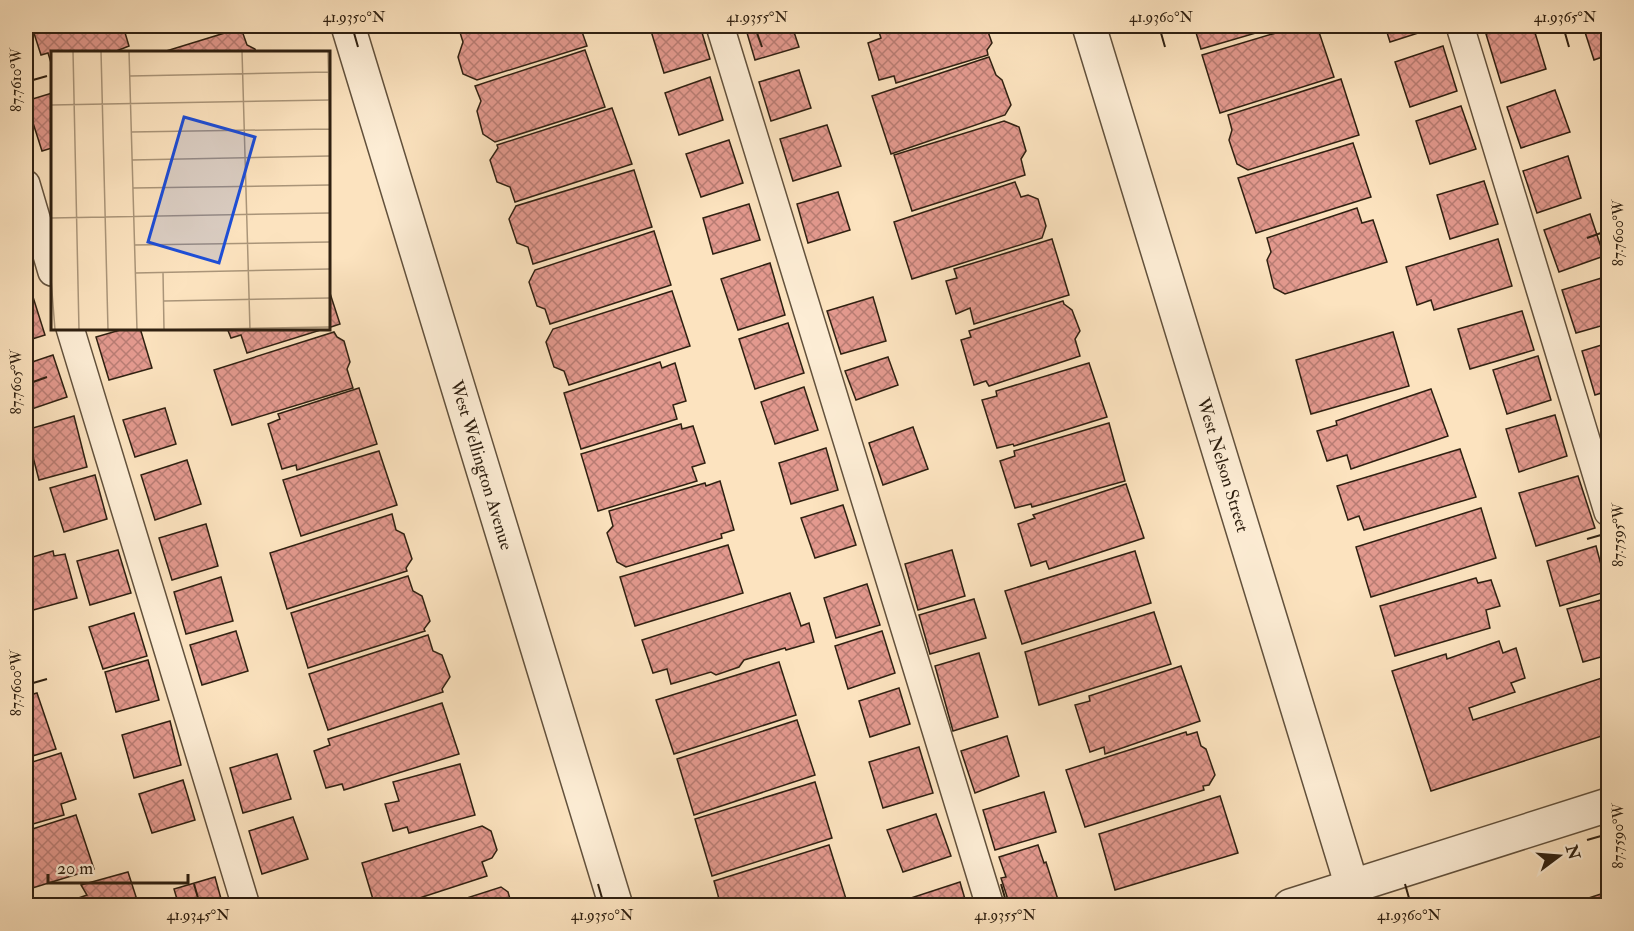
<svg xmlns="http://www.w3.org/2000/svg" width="1634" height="931" viewBox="0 0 1634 931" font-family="'IM FELL Double Pica',serif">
  <defs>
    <pattern id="building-cross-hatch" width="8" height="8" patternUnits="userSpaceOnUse" patternTransform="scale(1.5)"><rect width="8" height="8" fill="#e3998e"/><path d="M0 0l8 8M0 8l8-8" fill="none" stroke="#b87c73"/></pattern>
  </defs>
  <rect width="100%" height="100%" fill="#fce3bf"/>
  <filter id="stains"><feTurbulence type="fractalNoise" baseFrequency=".00333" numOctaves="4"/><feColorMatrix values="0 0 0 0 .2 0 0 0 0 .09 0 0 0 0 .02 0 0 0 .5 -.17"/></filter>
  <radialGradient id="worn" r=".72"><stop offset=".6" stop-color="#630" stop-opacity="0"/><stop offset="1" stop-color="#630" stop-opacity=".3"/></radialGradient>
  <g fill="url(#building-cross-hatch)" stroke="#2f2011" stroke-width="1.5">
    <polygon points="38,26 123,26 129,46 114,52 52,52 52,66 48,53 41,55 32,27"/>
    <polygon points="458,26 580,26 587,46 477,80 463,74 458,57 463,42"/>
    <polygon points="669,26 700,26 710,59 664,73 651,31"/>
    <polygon points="745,26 792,26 799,47 755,60"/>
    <polygon points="877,26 986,26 992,43 987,50 988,55 896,83 894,76 879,80 868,43 881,38"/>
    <polygon points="1194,26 1280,26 1201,49"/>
    <polygon points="1299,26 1317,26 1334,77 1220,113 1202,55"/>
    <polygon points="1385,26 1437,26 1437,27 1390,42"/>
    <polygon points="1513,26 1533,26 1546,69 1501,83 1486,34"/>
    <polygon points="1583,26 1608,26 1608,55 1594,60"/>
    <polygon points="241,28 247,45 255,49 256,52 163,52"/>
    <polygon points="1443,46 1457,91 1410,107 1395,62"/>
    <polygon points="585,50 605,107 495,142 483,134 477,111 481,101 475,86"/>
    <polygon points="989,57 996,75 1002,80 1011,105 1005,115 891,154 872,96"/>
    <polygon points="799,70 811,108 771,121 759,82"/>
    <polygon points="710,77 723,120 679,135 665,93"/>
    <polygon points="1341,79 1359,135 1248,170 1237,164 1229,140 1232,130 1228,115"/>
    <polygon points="1555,90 1570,132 1521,148 1507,107"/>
    <polygon points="52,93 52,148 42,151 26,101"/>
    <polygon points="1461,106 1476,149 1430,164 1416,121"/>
    <polygon points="612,108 632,164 515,202 510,187 497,182 490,160 498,148 497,145"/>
    <polygon points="1004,121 1019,127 1026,151 1021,159 1025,175 912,211 894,155"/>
    <polygon points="827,125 841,166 793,181 780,139"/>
    <polygon points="729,140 743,183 701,197 686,154"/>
    <polygon points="1353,143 1371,197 1256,233 1238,178"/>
    <polygon points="1568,156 1581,198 1537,213 1523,171"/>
    <polygon points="634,170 652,227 533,264 528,247 517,243 509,219 516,206"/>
    <polygon points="1484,181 1498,224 1450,239 1437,195"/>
    <polygon points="1015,182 1021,197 1028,195 1038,199 1046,226 1042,238 912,279 894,222"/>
    <polygon points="838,192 850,230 808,243 797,204"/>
    <polygon points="749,204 760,240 713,254 703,218"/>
    <polygon points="1357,208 1362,223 1373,220 1387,262 1285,294 1274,288 1267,260 1271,252 1267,238"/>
    <polygon points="1590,214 1604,256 1559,272 1544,230"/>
    <polygon points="654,231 671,285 550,324 545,309 537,306 529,282 535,270"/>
    <polygon points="1052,239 1069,295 974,324 970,308 956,314 946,281 957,278 954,269"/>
    <polygon points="1498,239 1512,286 1434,310 1431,300 1417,305 1406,267"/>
    <polygon points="770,263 785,315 738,330 721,279"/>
    <polygon points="1608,276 1608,324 1576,333 1562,290"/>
    <polygon points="328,287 340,324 328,328"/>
    <polygon points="672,291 690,346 569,385 564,371 554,367 546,342 553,329"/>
    <polygon points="33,297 45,335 26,341 26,299"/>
    <polygon points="873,297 886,341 841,354 827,311"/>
    <polygon points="1063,301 1064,304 1072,310 1080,331 1075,339 1080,356 989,386 986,381 974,385 961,340 971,337 969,331"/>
    <polygon points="1522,311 1534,350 1470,369 1458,329"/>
    <polygon points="788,323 804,373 755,389 739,339"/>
    <polygon points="127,328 140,328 152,368 109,380 96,337"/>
    <polygon points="227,328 327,328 247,353 241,335 231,338"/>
    <polygon points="334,332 337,337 344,341 350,362 347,369 353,388 232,425 214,370"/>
    <polygon points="1393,332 1409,386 1311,414 1296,360"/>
    <polygon points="1608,343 1608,391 1595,395 1582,351"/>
    <polygon points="53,355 67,397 26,411 26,364"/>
    <polygon points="1538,356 1551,400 1507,414 1493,370"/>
    <polygon points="888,357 898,385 856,400 845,371"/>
    <polygon points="660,362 662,368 675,363 686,401 673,405 677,419 581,449 564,393"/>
    <polygon points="1089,363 1107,417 1014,446 1013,444 997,448 982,400 997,396 996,391"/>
    <polygon points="804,387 818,430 775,444 761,402"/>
    <polygon points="359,388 377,444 297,470 296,465 282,469 268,424 280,419 278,414"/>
    <polygon points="1431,389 1448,436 1351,469 1347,455 1327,461 1317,431 1337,425 1336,421"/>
    <polygon points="165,408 176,444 135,457 123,420"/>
    <polygon points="1608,414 1608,435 1603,416"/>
    <polygon points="1555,415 1567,456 1519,472 1506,429"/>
    <polygon points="74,416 87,467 39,480 26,430"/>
    <polygon points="1109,423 1125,481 1032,507 1031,504 1015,508 1000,461 1015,456 1014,451"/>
    <polygon points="681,424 682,429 693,426 705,463 692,467 697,481 598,511 581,454"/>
    <polygon points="913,427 928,469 883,485 869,443"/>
    <polygon points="826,448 838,490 791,504 779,463"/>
    <polygon points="1460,449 1476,497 1364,530 1359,516 1348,520 1337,486"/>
    <polygon points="379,451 397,505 301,536 283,480"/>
    <polygon points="187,460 201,504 155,520 141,475"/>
    <polygon points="95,475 107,519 64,532 50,488"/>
    <polygon points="1578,476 1595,528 1536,546 1519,493"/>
    <polygon points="720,481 734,530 721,534 722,538 626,567 617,562 607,533 613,526 609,511 705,483 706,486"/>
    <polygon points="1126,484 1144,538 1049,569 1046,561 1031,566 1018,524 1035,518 1033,515"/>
    <polygon points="843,505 856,545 815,558 801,518"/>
    <polygon points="1481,508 1496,558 1371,597 1356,547"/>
    <polygon points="392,514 396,530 404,534 412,559 406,568 407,571 287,609 270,553"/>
    <polygon points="206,524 218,566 172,580 159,538"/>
    <polygon points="728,545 743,593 635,626 620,577"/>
    <polygon points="1596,546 1608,591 1560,606 1547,561"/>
    <polygon points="118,550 131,593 90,605 77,561"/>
    <polygon points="952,550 965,596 918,610 905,564"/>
    <polygon points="53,551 54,556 65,554 77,598 26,612 26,559"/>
    <polygon points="1135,551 1151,603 1022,644 1005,591"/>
    <polygon points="408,576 413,591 422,596 430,621 424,629 425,631 308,668 291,613"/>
    <polygon points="221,577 233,621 186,634 174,592"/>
    <polygon points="1476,578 1478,583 1491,580 1500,606 1486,610 1490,628 1395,656 1380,606"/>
    <polygon points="867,584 880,625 836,638 824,598"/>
    <polygon points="790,593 801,626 809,623 814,642 786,650 785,648 744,660 739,667 716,675 711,672 671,684 667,669 653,673 642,640"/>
    <polygon points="1608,598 1608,655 1583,662 1567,609"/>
    <polygon points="974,599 986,638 930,654 919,615"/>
    <polygon points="1154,612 1171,664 1039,705 1025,652"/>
    <polygon points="134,613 147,656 103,669 89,627"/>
    <polygon points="236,631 248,671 202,685 190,645"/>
    <polygon points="882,631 895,673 848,689 835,646"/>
    <polygon points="428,635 433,651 442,655 450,677 442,689 443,692 328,730 309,674"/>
    <polygon points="1499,641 1503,653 1516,648 1525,678 1511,683 1515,692 1469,708 1473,720 1608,676 1608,734 1431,791 1392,671 1446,654 1447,659"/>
    <polygon points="979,653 998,717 953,731 935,666"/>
    <polygon points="148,660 159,700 116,712 105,672"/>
    <polygon points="779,662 796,715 674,754 656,700"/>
    <polygon points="1181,666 1200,721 1105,754 1104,747 1090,752 1075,705 1090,701 1089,696"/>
    <polygon points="899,688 910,724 870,737 859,701"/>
    <polygon points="37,693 56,749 26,758 26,696"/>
    <polygon points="442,703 459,754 344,790 342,784 326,788 314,751 330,745 328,739"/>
    <polygon points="797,720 815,775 694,815 677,759"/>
    <polygon points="170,721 181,765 134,778 122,735"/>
    <polygon points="1186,732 1187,735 1197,732 1201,746 1206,749 1215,775 1209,785 1203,786 1204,790 1085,827 1066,770"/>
    <polygon points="1007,736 1019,776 975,793 961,751"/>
    <polygon points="919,747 933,793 883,808 869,762"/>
    <polygon points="61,753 76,799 61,804 64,815 26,826 26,764"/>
    <polygon points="277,754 291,799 243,813 230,768"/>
    <polygon points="460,764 475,815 409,833 407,827 393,831 385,804 399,801 393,782"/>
    <polygon points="183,780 195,820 152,833 139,794"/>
    <polygon points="815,782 832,838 712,876 695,819"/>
    <polygon points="1044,792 1056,832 995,850 983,810"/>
    <polygon points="1220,796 1238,853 1115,890 1099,834"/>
    <polygon points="936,814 951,856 903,872 887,830"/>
    <polygon points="76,815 94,869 26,890 26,831"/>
    <polygon points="293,817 308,859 262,874 249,831"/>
    <polygon points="482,826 491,831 497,850 492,858 482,862 487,876 395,906 375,906 362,863"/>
    <polygon points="829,845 847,902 837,906 721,906 714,881"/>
    <polygon points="1038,845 1044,863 1046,862 1060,906 1010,906 1001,878 1006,877 999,857"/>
    <polygon points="128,872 139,906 56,906 87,895 81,885"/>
    <polygon points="215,877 223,906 179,906 174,889"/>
    <polygon points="960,882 967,906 913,906 911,898"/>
    <polygon points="501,887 508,892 512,906 442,906"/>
    <polygon points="1601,894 1604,906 1564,906"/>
  </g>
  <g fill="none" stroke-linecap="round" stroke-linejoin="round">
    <defs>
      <g id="service">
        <polyline points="720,26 990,906"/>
        <polyline points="1460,26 1608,512"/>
        <polyline points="26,184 52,272"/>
        <polyline points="70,328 246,906"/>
      </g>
      <g id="minor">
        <path id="s1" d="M348,26L616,906"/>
        <path id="s2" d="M1089,26L1358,906"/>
        <polyline points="1290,906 1608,805"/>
      </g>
    </defs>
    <use href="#service" stroke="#62513c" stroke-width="30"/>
    <use href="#minor" stroke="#62513c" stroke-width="36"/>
    <use href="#service" stroke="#fdedd5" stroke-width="27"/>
    <use href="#minor" stroke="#fdedd5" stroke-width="33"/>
  </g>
  <path fill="none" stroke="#2f2011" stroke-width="2" d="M354,33L358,47M757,33L762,47M1161,33L1165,47M1565,33L1569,47M33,80L47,76M1587,238L1601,233M33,382L47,377M1587,539L1601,535M33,683L47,679M1587,840L1601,836M194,884L198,898M598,884L602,898M1001,884L1005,898M1405,884L1409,898"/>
  <g text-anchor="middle" stroke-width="6" stroke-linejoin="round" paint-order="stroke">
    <g font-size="18" fill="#2f2011" stroke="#fdedd5">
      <text dy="6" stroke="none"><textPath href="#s1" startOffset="459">West Wellington Avenue</textPath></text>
      <text dy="6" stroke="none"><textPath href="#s2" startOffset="459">West Nelson Street</textPath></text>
    </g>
  </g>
  <g transform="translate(51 51)">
    <rect width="279" height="279" fill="#fce3bf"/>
    <path fill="none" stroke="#aa9579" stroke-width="1.5" d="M22,0L28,279M50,0L57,279M78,0L86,279M191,0L199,279M277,0L279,82M79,25L277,21M0,54L279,49M80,81L279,78M81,109L279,105M82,137L279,134M0,167L279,162M83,194L279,191M112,221L113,279M84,222L279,218M0,228L4,279M113,250L279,247M109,279L279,276"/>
    <path fill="#1d4ed8" fill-opacity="0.15" stroke="#1d4ed8" stroke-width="3" d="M133,66L204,86L168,212L97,191Z"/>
    <rect width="279" height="279" fill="none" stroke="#2f2011" stroke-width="3"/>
  </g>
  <rect width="1634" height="931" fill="none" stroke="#fce3bf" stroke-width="66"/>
  <g transform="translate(1559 856) rotate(74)" stroke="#fdedd5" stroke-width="4.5" paint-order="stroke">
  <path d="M0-4.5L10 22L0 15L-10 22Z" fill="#2f2011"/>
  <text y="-9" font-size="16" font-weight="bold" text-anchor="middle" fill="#2f2011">N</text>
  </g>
  <path d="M48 874v9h140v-9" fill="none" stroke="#2f2011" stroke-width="3"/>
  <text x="57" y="874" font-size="18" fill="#2f2011" stroke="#fdedd5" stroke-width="4.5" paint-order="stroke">20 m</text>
  <rect x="33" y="33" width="1568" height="865" fill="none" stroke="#2f2011" stroke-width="2"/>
  <g font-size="15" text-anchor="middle" fill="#2f2011">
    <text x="354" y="22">41.9350°N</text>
    <text x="757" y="22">41.9355°N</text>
    <text x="1161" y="22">41.9360°N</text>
    <text x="1565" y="22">41.9365°N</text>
    <text transform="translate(16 80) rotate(-90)" y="5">87.7610°W</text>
    <text transform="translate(1618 233) rotate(-90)" y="5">87.7600°W</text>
    <text transform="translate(16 382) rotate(-90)" y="5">87.7605°W</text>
    <text transform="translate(1618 535) rotate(-90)" y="5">87.7595°W</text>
    <text transform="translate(16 683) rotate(-90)" y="5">87.7600°W</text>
    <text transform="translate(1618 836) rotate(-90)" y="5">87.7590°W</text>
    <text x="198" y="920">41.9345°N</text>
    <text x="602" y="920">41.9350°N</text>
    <text x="1005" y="920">41.9355°N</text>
    <text x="1409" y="920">41.9360°N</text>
  </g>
  <rect width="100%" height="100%" filter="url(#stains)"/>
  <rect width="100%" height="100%" fill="url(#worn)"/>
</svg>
